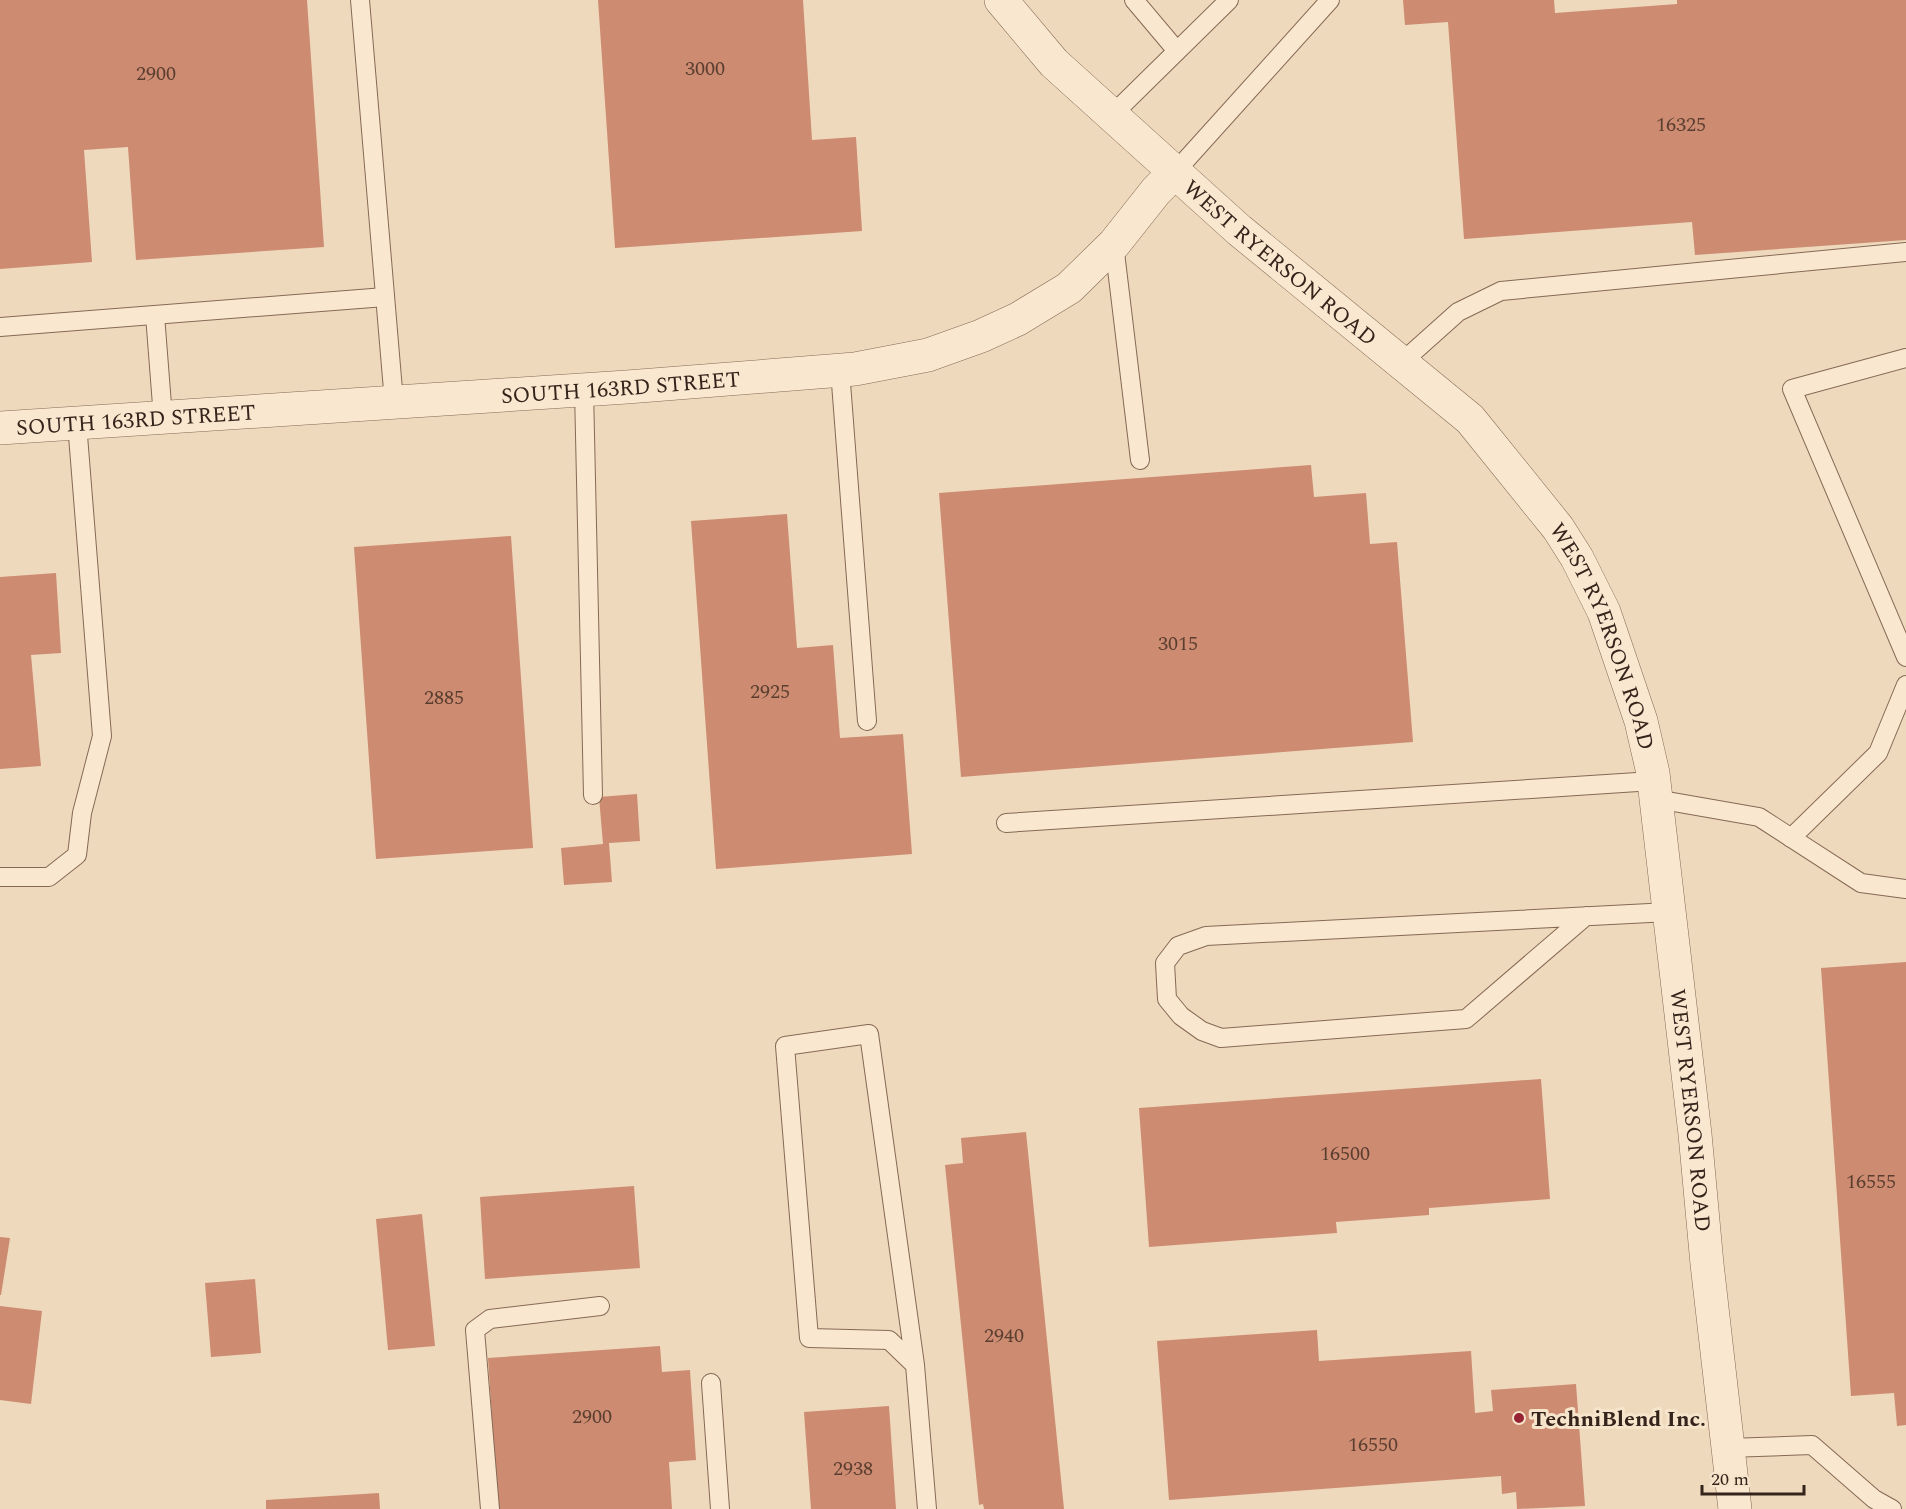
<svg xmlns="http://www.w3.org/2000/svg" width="1906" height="1509" viewBox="0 0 1906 1509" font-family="Spectral,serif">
  <rect width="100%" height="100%" fill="#eed9bc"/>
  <g fill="#cd8b71">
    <polygon points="0,0 307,0 324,247 136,260 128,147 84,150 92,262 0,269"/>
    <polygon points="598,0 803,0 812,140 856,137 862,231 615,248"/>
    <polygon points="1403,0 1554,0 1555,13 1677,4 1677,0 1906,0 1906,240 1695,255 1692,222 1464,239 1448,22 1405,25"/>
    <polygon points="1311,465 1314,497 1366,493 1370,544 1397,542 1413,742 961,777 939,493"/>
    <polygon points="787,514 797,648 833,645 840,738 903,734 912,854 716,869 691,521"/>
    <polygon points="511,536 533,848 376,859 354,547"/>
    <polygon points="56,573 61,653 31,655 41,766 0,769 0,577"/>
    <polygon points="637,794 640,841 609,843 612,882 564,885 561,848 603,844 599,797"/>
    <polygon points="1906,962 1906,1425 1897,1426 1894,1393 1851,1396 1821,968"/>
    <polygon points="1541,1079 1550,1199 1429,1208 1429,1215 1336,1222 1337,1233 1149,1247 1139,1108"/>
    <polygon points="1026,1132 1064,1509 984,1509 983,1504 979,1505 945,1165 963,1163 961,1138"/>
    <polygon points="634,1186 640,1268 485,1279 480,1197"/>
    <polygon points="422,1214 435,1346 388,1350 376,1219"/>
    <polygon points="0,1237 10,1238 1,1295 0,1295"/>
    <polygon points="255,1279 261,1353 211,1357 205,1283"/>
    <polygon points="0,1306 42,1311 31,1404 0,1400"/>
    <polygon points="1317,1330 1319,1361 1471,1351 1475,1413 1493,1411 1491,1390 1576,1384 1585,1506 1517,1509 1516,1492 1502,1494 1501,1476 1169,1500 1157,1341"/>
    <polygon points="660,1346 662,1372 690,1370 696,1460 669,1462 672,1509 498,1509 488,1358"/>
    <polygon points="889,1406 896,1509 811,1509 804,1412"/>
    <polygon points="379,1493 380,1509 266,1509 266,1500"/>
  </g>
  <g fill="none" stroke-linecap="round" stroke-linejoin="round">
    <defs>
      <g id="lane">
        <polyline points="360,0 394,402"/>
        <polyline points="1134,0 1177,51"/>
        <polyline points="1112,115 1229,0"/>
        <polyline points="1175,172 1330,0"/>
        <polyline points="1114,244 1140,460"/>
        <polyline points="155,315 163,418"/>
        <polyline points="0,327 385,297"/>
        <polyline points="1906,358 1792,389 1906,657"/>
        <polyline points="1401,363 1458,312 1501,291 1906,252"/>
        <polyline points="840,370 867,721"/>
        <polyline points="584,390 593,795"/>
        <polyline points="1656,799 1759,817 1861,883 1906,889"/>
        <polyline points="1006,823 1653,781"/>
        <polyline points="1791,838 1878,753 1906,685"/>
        <polyline points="0,877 49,877 77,855 82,813 102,736 77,423"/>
        <polyline points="1586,916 1466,1019 1221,1038 1202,1031 1181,1016 1167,999 1165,963 1178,946 1206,936 1669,912"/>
        <polyline points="915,1365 889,1340 809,1338 785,1046 869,1034 915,1365 927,1509"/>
        <polyline points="711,1383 720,1509"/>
        <polyline points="1728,1448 1812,1445 1874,1499 1892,1509"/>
        <polyline points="490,1509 475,1330 490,1319 600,1306"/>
      </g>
      <g id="street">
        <path id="s1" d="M1001,0L1054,63L1239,230L1470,419L1558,528L1577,558L1604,612L1641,721L1653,773L1695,1134L1707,1264L1735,1509"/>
        <path id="s2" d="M0,428L627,387L855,369L928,355L981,336L1018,319L1069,288L1114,244L1156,191L1175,172"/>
      </g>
    </defs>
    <use href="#lane" stroke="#866955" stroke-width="20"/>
    <use href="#street" stroke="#866955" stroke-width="34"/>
    <use href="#lane" stroke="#f9e7cf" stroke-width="18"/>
    <use href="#street" stroke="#f9e7cf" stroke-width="33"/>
  </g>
  <circle fill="#962434" stroke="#f6e4cb" stroke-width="2" cx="1519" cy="1418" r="6"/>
  <g text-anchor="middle" stroke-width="6" stroke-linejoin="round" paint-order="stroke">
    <g font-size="20" fill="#5a3e30">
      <text x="705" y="75">3000</text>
      <text x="156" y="80">2900</text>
      <text x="1681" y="131">16325</text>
      <text x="1178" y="650">3015</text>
      <text x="770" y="698">2925</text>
      <text x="444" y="704">2885</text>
      <text x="1345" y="1160">16500</text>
      <text x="1871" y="1188">16555</text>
      <text x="1004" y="1342">2940</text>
      <text x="592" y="1423">2900</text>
      <text x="1373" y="1451">16550</text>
      <text x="853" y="1475">2938</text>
    </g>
    <g font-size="22" fill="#34241b" stroke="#f6e4cb">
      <text dy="8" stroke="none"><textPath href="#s1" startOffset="384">WEST RYERSON ROAD</textPath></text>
      <text dy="8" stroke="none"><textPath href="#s2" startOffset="622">SOUTH 163RD STREET</textPath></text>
      <text dy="8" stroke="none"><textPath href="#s2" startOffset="136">SOUTH 163RD STREET</textPath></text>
      <text dy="8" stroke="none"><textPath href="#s1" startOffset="888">WEST RYERSON ROAD</textPath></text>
      <text dy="8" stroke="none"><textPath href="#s1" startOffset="1374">WEST RYERSON ROAD</textPath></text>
    </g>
    <g font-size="22" font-weight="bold" fill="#34241b" stroke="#f6e4cb" text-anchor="start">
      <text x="1531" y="1426">TechniBlend Inc.</text>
    </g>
  </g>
  <path d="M1702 1485v9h102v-9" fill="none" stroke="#34241b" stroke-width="3"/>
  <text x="1711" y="1485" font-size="18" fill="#34241b" stroke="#f6e4cb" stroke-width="4.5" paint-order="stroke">20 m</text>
</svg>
